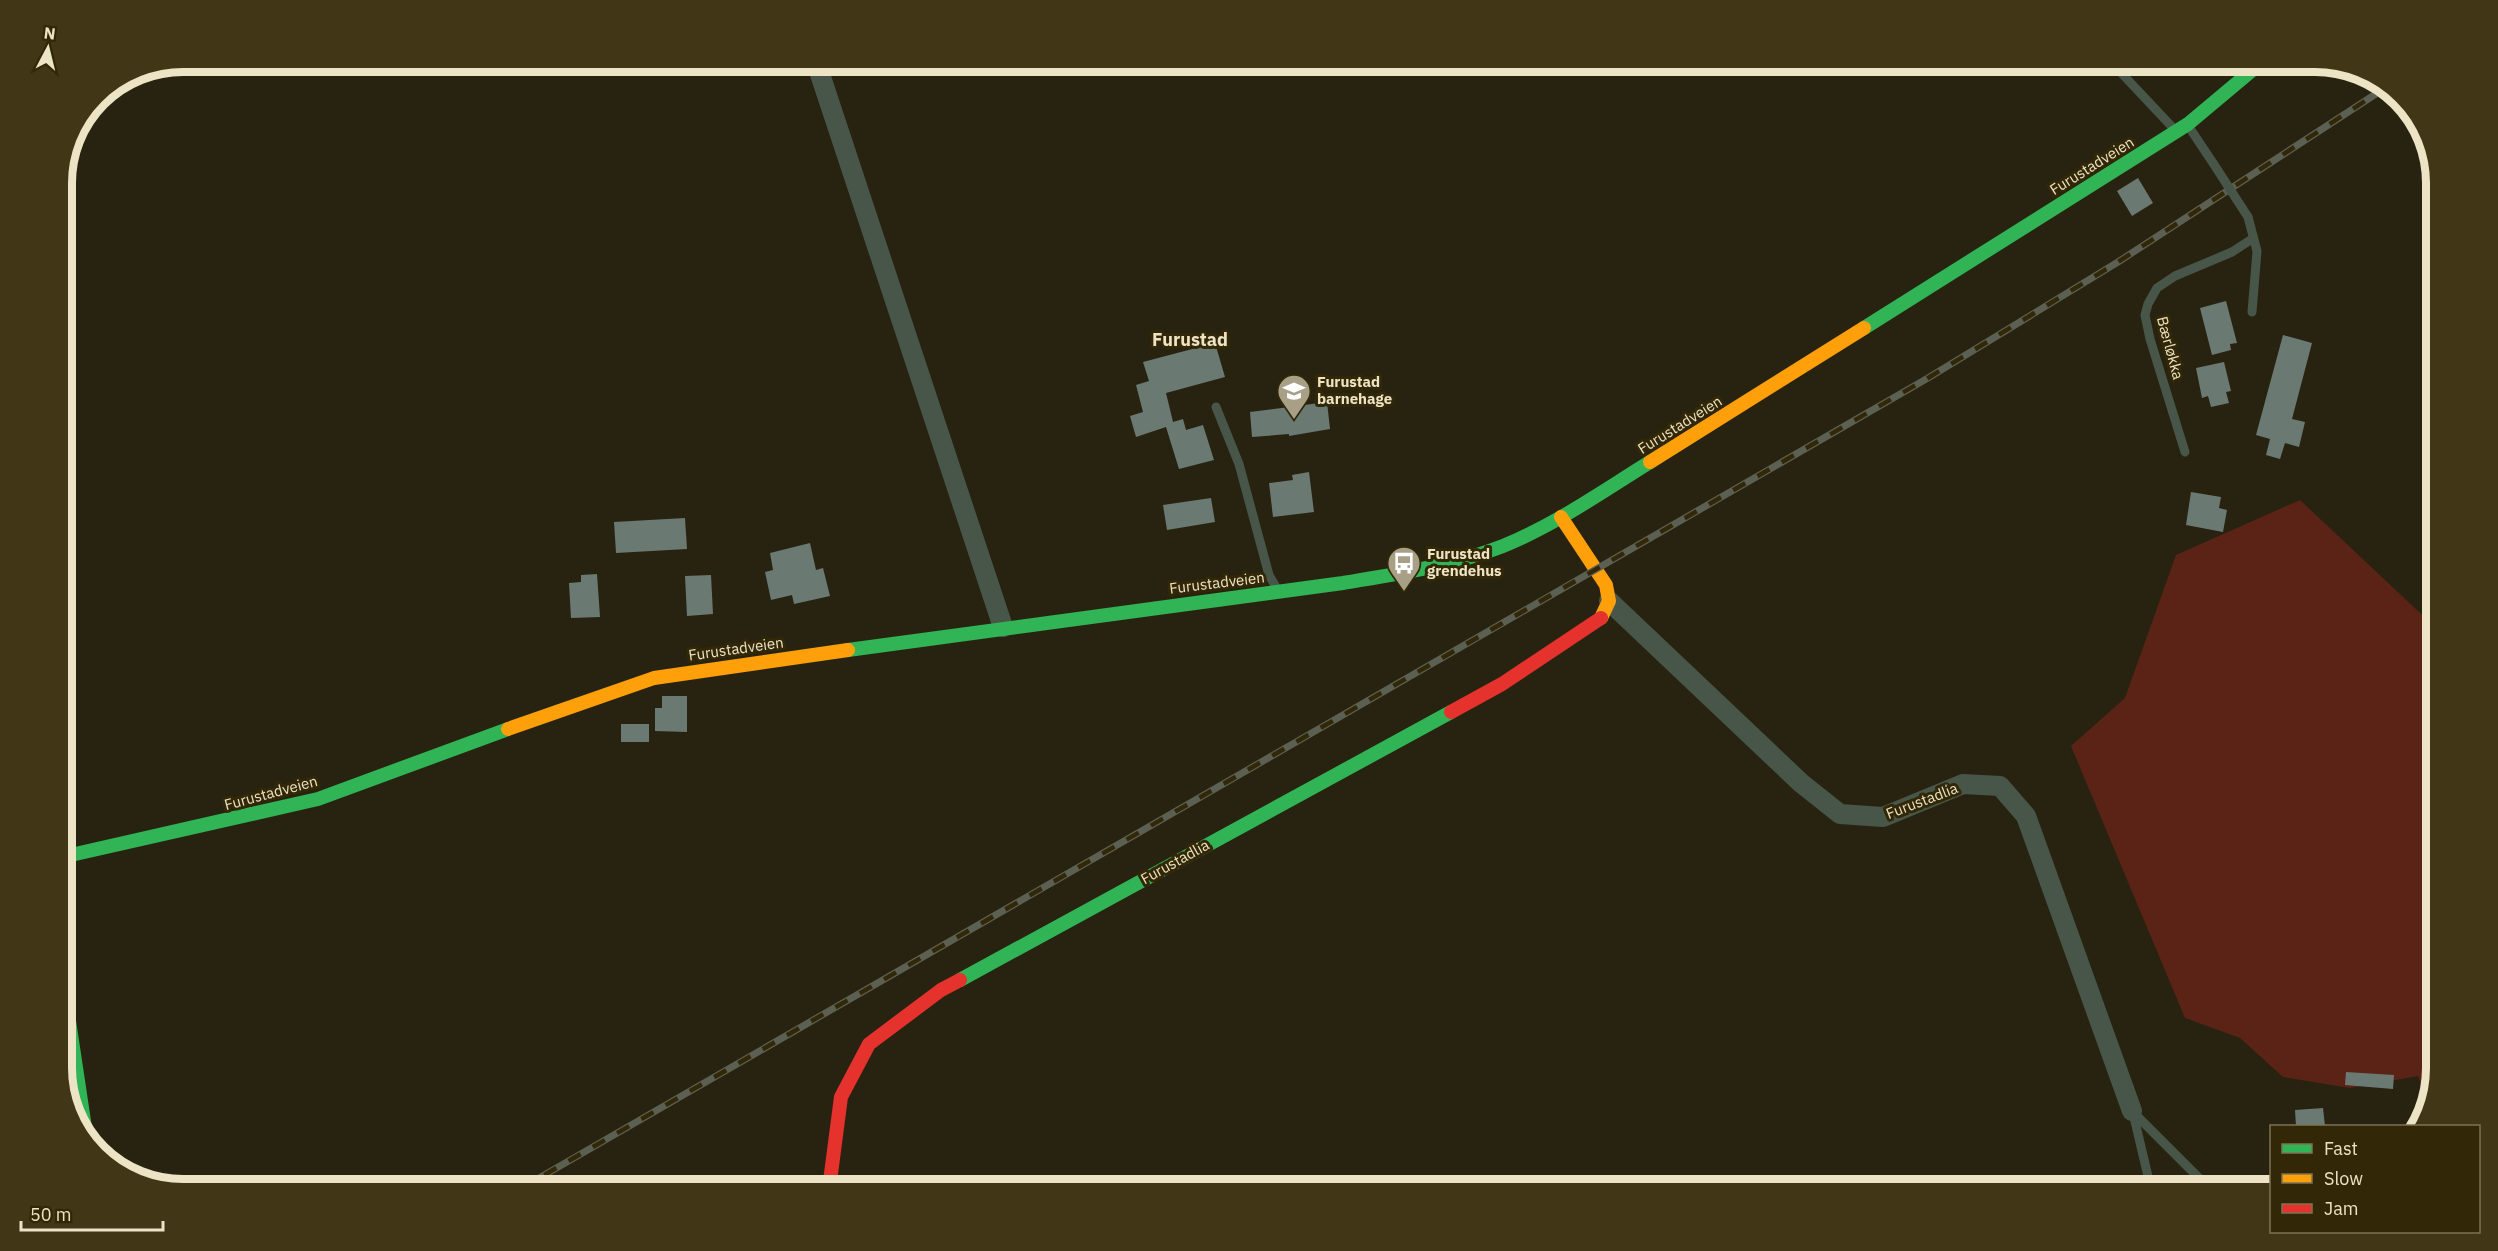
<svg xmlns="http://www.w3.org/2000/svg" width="2498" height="1251" viewBox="0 0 2498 1251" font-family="'IBM Plex Sans',sans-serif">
  <rect width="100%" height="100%" fill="#282311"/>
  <polygon fill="#5b2316" points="2300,500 2436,628 2436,1068 2428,1104 2418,1076 2350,1088 2283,1077 2240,1038 2185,1018 2071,746 2125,698 2176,555"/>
  <g fill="#6b7973">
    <polygon points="2138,178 2153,203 2132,216 2117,191"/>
    <polygon points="2226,301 2237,343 2230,344 2231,350 2212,355 2200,308"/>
    <polygon points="2283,335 2312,343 2292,419 2305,422 2299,447 2285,443 2280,459 2266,455 2270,439 2256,435"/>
    <polygon points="1215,343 1225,377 1166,393 1173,422 1183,419 1186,430 1203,425 1214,460 1179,469 1166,427 1136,437 1130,416 1143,412 1136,385 1149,381 1143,362"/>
    <polygon points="2224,362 2231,391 2226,392 2229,403 2211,407 2208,396 2202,398 2196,368"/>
    <polygon points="1327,402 1330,429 1289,436 1289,434 1252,437 1250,412"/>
    <polygon points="1309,472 1314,512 1273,517 1269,483 1293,480 1292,475"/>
    <polygon points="2191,492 2221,497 2219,508 2227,510 2223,532 2186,525"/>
    <polygon points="1211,498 1215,522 1167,530 1163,505"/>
    <polygon points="685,518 687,549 616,553 614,522"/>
    <polygon points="810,543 816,570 823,568 830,596 794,604 792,595 771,600 765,572 773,570 770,553"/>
    <polygon points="597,574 600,617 571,618 569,583 581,582 581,575"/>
    <polygon points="711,575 713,614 687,616 685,576"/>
    <polygon points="662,696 687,696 687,732 655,731 655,708 662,708"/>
    <rect x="621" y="724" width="28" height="18"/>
    <polygon points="2346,1072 2394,1075 2393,1089 2345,1085"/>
    <polygon points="2323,1108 2325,1126 2296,1126 2295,1110"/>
  </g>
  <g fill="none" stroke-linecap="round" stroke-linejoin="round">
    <g stroke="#475648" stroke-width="9">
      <polyline points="2111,62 2175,130"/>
      <polyline points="2189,127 2213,163"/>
      <polyline points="2248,217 2257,251 2252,312"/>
      <polyline points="1216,407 1239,464 1269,575 1277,589"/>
      <polyline points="2185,452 2150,339 2145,315 2148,304 2157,288 2175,276 2232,252 2252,239"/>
      <polyline points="2132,1111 2210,1189"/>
      <polyline points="2133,1113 2151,1189"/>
    </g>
    <g stroke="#475648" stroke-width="20">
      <polyline points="816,62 1003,627"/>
      <polyline points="1609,601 1801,783 1840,814 1883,817 1963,784 2000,786 2026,816 2132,1111"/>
    </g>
    <g stroke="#30b455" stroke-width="14">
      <polyline points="1864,328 2188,124 2262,62"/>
      <path d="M848,650L1343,583C1396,574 1452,566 1503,546C1555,525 1603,491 1650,462"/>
      <polyline points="62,857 318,799 508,729"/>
      <polyline points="62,974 87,1141"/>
      <polyline points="960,980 1451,712"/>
    </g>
    <g stroke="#ff9f0a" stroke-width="14">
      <polyline points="1650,462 1864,328"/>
      <polyline points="1561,517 1606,585 1609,601 1601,618"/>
      <polyline points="508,729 654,678 848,650"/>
    </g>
    <g stroke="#e5322d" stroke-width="14">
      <polyline points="1451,712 1502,684 1601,618"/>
      <polyline points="829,1189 841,1097 869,1044 941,990 960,980"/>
    </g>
    <defs>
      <polyline id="rail" points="520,1189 1928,378 2118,262 2385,88"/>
    </defs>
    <use href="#rail" stroke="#5c6052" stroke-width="7"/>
    <use href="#rail" stroke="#322807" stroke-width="4.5" stroke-dasharray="14" stroke-linecap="butt"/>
    <polyline stroke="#475648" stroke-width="9" points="2213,163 2248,217"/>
  </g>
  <defs>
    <symbol id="school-pin" viewBox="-11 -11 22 30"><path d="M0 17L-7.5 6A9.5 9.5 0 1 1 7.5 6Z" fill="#a8a086" stroke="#322807"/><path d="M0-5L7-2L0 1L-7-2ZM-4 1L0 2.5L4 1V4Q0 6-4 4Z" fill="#fff"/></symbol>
    <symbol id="bus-pin" viewBox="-11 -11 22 30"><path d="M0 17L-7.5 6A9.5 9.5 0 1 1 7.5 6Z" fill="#a8a086" stroke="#322807"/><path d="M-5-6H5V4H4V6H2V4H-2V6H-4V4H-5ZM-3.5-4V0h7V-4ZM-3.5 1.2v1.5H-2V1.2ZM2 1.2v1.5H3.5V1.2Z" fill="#fff"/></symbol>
  </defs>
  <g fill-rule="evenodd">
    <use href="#school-pin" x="1275" y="372" width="38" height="52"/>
    <use href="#bus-pin" x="1385" y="544" width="38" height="52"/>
  </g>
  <g text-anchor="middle" stroke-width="6" stroke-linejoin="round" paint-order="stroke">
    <g font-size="15" fill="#ede4c5" stroke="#322807">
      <text transform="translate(2092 166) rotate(-32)" y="5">Furustadveien</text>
      <text transform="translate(2170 348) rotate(75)" y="5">Bærløkka</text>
      <text transform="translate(1680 425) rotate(-32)" y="5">Furustadveien</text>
      <text transform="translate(1217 583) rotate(-7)" y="5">Furustadveien</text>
      <text transform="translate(736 649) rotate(-8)" y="5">Furustadveien</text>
      <text transform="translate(271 793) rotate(-15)" y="5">Furustadveien</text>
      <text transform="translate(1922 801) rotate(-21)" y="5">Furustadlia</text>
      <text transform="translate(1175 862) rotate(-29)" y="5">Furustadlia</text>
    </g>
    <g font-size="15" font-weight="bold" fill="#ede4c5" stroke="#322807" text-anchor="start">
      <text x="1317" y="387">Furustad<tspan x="1317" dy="17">barnehage</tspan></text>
      <text x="1427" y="559">Furustad<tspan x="1427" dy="17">grendehus</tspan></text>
    </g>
    <g font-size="18" font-weight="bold" fill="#ede4c5" stroke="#322807">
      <text x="1190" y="346">Furustad</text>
    </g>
  </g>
  <path d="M0 0H2498V1251H0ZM183 72H2315A111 111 0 0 1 2426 183V1068A111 111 0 0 1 2315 1179H183A111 111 0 0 1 72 1068V183A111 111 0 0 1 183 72Z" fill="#413716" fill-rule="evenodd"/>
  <path fill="none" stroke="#ede4c5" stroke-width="8" d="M183 72H2315A111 111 0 0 1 2426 183V1068A111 111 0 0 1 2315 1179H183A111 111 0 0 1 72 1068V183A111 111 0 0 1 183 72Z"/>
  <rect x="2270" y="1125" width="210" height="108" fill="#322807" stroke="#7d7353" stroke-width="1.5"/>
  <rect x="2282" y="1144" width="30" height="9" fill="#30b455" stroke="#7d7353" stroke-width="1.5"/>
  <text x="2324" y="1155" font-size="18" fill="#ede4c5">Fast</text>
  <rect x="2282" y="1174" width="30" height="9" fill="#ff9f0a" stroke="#7d7353" stroke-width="1.5"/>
  <text x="2324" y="1185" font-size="18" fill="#ede4c5">Slow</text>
  <rect x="2282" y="1204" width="30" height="9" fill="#e5322d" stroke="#7d7353" stroke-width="1.5"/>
  <text x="2324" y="1215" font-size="18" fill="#ede4c5">Jam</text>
  <g transform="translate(48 48) rotate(7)" stroke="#322807" stroke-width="4.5" paint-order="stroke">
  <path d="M0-4.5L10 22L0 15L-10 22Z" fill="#ede4c5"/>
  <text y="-9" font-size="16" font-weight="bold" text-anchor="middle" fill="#ede4c5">N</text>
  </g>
  <path d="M21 1221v9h142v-9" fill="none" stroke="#ede4c5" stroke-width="3"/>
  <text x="30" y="1221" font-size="18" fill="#ede4c5" stroke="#322807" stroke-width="4.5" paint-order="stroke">50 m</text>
</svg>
